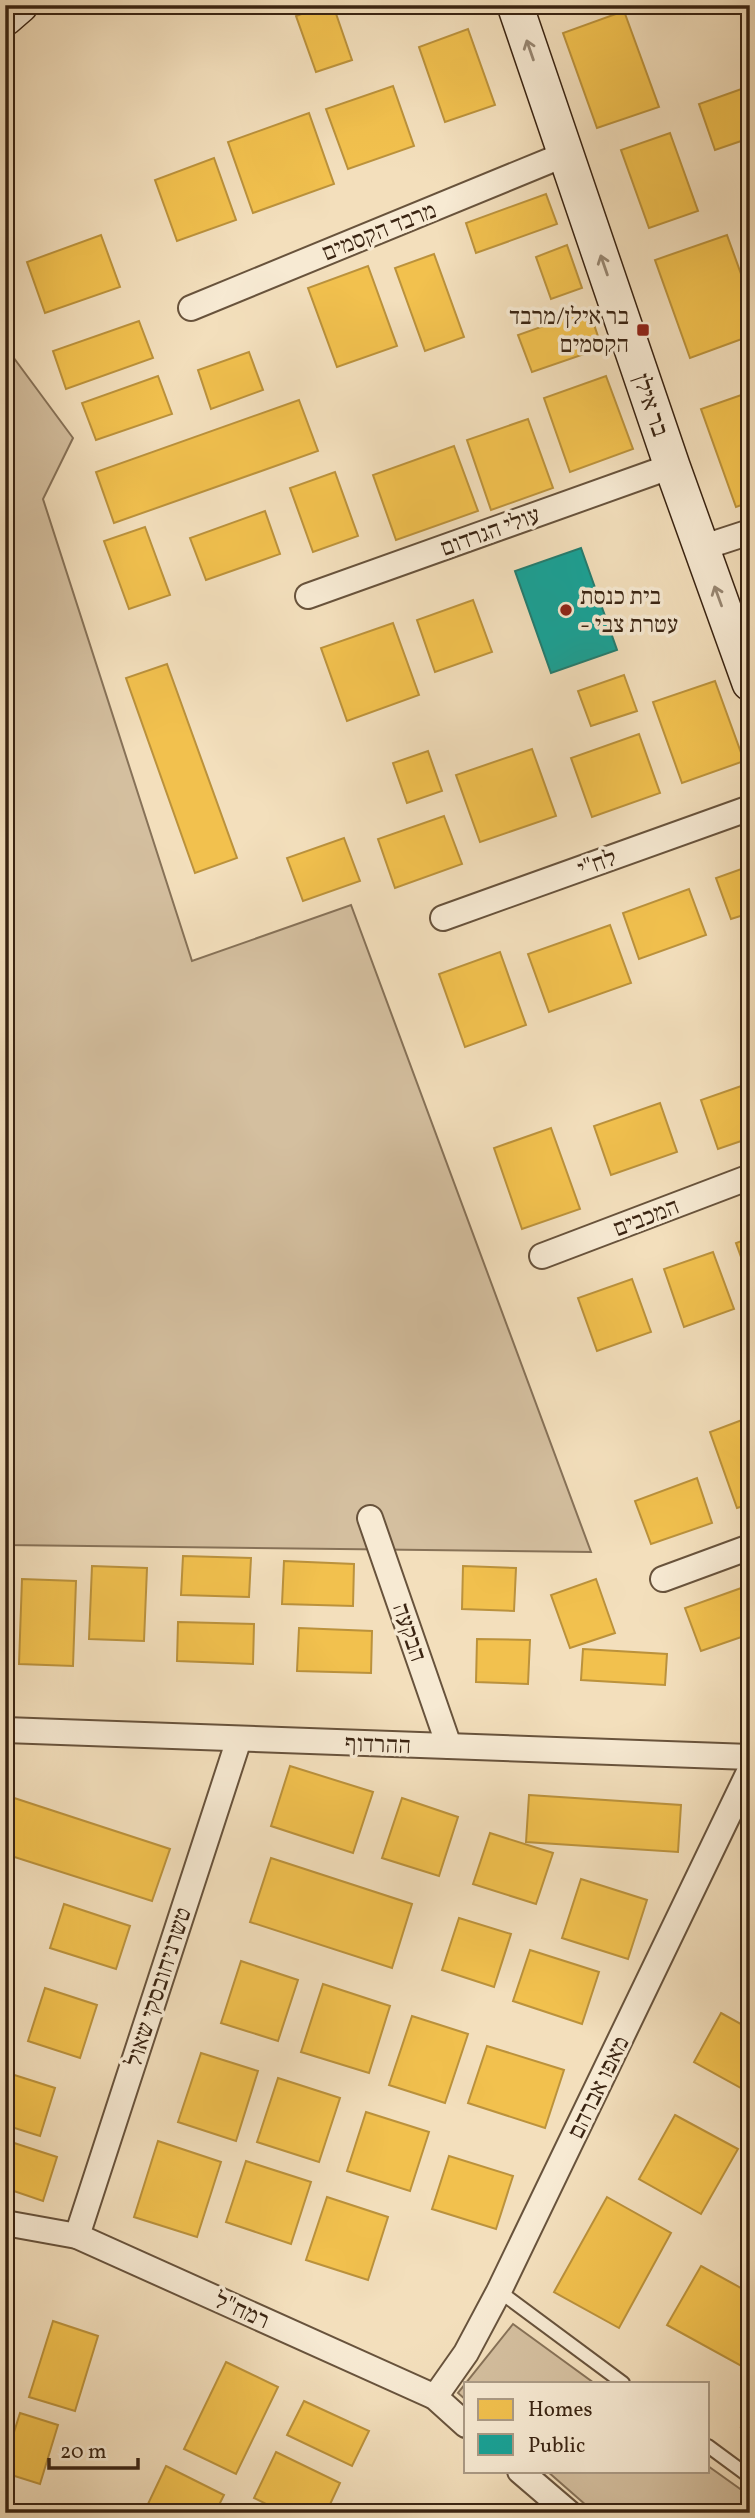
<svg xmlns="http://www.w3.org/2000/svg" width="755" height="2518" viewBox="0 0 755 2518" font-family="Vollkorn,'Frank Ruhl Libre',serif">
  <rect width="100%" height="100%" fill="#f3dfbc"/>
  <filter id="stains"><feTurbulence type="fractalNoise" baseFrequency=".00286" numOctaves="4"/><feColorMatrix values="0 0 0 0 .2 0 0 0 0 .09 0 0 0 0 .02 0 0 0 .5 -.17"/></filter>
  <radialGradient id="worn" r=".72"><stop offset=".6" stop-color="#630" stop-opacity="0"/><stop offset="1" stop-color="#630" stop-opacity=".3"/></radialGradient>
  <g fill="#d4bf9f" stroke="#877258" stroke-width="2">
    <polygon points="5,346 73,438 43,499 192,961 351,905 591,1552 5,1545"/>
    <polygon points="513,2324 594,2383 466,2383 466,2400 458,2393"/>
    <polygon points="708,2466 750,2496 750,2513 595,2513 547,2471 708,2471"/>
  </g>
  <g fill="#f2c14e" stroke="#bb923c" stroke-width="2">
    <polygon points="326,5 333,5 352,60 316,72 296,16"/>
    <polygon points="624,11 659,107 597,128 563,33"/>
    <polygon points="468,29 495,105 445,122 419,47"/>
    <polygon points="393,86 414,146 348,169 326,109"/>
    <polygon points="750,86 750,138 715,150 699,104"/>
    <polygon points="309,113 334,184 253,213 228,142"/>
    <polygon points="670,133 698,211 649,228 621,150"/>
    <polygon points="214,158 236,220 177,241 155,180"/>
    <polygon points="546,194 557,224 476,253 466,223"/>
    <polygon points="101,235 120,287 45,313 27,262"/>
    <polygon points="727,235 750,299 750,336 690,358 655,260"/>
    <polygon points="567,245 582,288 551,299 536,257"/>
    <polygon points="434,254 464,337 425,351 395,268"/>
    <polygon points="368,266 397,346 337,367 308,288"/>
    <polygon points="589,310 602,348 532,372 518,335"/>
    <polygon points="139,321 153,358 66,389 53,351"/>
    <polygon points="249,352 263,390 211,409 198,370"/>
    <polygon points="158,376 172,414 96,440 82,403"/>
    <polygon points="606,376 633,449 570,472 544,398"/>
    <polygon points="750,392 750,502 736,507 701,409"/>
    <polygon points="299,400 318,451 114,523 96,472"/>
    <polygon points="528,419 553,488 491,510 467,440"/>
    <polygon points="454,446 478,511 396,540 373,475"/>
    <polygon points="335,472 358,536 313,552 290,488"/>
    <polygon points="265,511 280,554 206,580 190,538"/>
    <polygon points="145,527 170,595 129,609 104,541"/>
    <polygon points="473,600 492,652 435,672 417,620"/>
    <polygon points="393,623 419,695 347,721 321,648"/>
    <polygon points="167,664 237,858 195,873 126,678"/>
    <polygon points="624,675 637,711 591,726 578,691"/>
    <polygon points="715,681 744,761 682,783 653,702"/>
    <polygon points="639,734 660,793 592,817 571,758"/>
    <polygon points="532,749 556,816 480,842 456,775"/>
    <polygon points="428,751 442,791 407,803 393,763"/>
    <polygon points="444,816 462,864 395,888 378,839"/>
    <polygon points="344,838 360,881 303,901 287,858"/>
    <polygon points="750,866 750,913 731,919 716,878"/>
    <polygon points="689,889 706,935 639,959 623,913"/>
    <polygon points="610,925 631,983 549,1012 528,954"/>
    <polygon points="500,952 526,1025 465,1047 439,974"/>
    <polygon points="750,1083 750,1138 718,1149 701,1100"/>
    <polygon points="660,1103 677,1152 611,1175 594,1126"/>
    <polygon points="551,1128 580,1209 522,1229 494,1148"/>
    <polygon points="750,1238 750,1282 736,1243"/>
    <polygon points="713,1252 734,1309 684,1327 664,1269"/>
    <polygon points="632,1279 651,1332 597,1351 578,1298"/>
    <polygon points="750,1417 750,1504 737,1508 710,1432"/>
    <polygon points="697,1478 712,1523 651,1544 635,1501"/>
    <polygon points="183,1556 251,1558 249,1597 181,1595"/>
    <polygon points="284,1561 354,1564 353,1606 282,1604"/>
    <polygon points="92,1566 147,1568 144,1641 89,1639"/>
    <polygon points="463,1566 516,1568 514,1611 462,1609"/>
    <polygon points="22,1579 76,1581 73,1666 19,1664"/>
    <polygon points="596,1579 615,1633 570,1648 551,1595"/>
    <polygon points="747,1586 750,1634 701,1651 685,1608"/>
    <polygon points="178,1622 254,1624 253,1664 177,1661"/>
    <polygon points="299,1628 372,1631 371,1673 297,1671"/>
    <polygon points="477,1639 530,1640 528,1684 476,1682"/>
    <polygon points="583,1649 667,1654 665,1685 581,1680"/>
    <polygon points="290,1766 373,1792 353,1853 271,1826"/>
    <polygon points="5,1795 170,1849 152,1901 5,1854"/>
    <polygon points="529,1795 681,1805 678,1852 526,1842"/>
    <polygon points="402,1798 458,1817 439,1876 382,1858"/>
    <polygon points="490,1833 553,1853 536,1904 473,1884"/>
    <polygon points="271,1858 412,1904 392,1968 250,1922"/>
    <polygon points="581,1879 647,1900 628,1959 562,1938"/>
    <polygon points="64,1904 130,1926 116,1969 50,1948"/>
    <polygon points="459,1918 511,1934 494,1987 442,1970"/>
    <polygon points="530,1950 599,1972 582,2024 513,2001"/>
    <polygon points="241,1961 298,1980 278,2041 221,2023"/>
    <polygon points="323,1984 390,2006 369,2073 301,2052"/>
    <polygon points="45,1988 97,2005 80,2058 28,2041"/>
    <polygon points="721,2013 750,2029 750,2093 694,2062"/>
    <polygon points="412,2016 468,2034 445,2103 389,2085"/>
    <polygon points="487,2046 564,2070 545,2128 468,2103"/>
    <polygon points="201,2053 258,2071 236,2141 178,2122"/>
    <polygon points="5,2072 55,2088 40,2136 5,2125"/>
    <polygon points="278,2078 340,2098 319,2162 257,2142"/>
    <polygon points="366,2112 429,2132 410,2191 347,2171"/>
    <polygon points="675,2115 738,2149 701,2214 639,2179"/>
    <polygon points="5,2140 57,2157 43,2201 5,2188"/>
    <polygon points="158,2141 221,2162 197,2237 134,2217"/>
    <polygon points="449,2156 513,2176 496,2229 432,2209"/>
    <polygon points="246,2161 311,2182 291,2244 226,2222"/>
    <polygon points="327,2197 388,2217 368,2280 306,2260"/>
    <polygon points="607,2197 671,2233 619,2328 554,2292"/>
    <polygon points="701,2266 750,2293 750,2360 745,2368 667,2325"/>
    <polygon points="5,2310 11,2311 5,2332"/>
    <polygon points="53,2321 98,2336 75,2411 29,2397"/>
    <polygon points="226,2362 278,2387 236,2474 184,2449"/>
    <polygon points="304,2401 369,2431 352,2466 287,2435"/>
    <polygon points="20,2413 58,2425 40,2484 5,2473 5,2461"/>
    <polygon points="750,2417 750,2434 741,2427"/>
    <polygon points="276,2452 340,2483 326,2513 284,2513 254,2498"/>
    <polygon points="166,2466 224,2495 215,2513 160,2513 147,2506"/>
  </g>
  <polygon fill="#17a398" stroke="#227d70" stroke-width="2" points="581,548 617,650 551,673 515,571"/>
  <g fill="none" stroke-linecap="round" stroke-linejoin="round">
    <defs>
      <g id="lane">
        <polyline points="499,2291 623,2383"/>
        <polyline points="708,2446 750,2477"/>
      </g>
      <g id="street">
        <polyline points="191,308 566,154"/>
        <polyline points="701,548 750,532"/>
        <polyline points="308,596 672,466"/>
        <polyline points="443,918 750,808"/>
        <polyline points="542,1256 750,1177"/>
        <polyline points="370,1518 449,1746"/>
        <polyline points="663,1579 750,1547"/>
        <polyline points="5,1730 750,1757"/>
        <polyline points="5,2223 77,2236 435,2397 466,2425"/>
        <polyline points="77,2236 239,1739"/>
        <polyline points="435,2397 466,2353 499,2291 750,1770"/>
        <polyline points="520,2471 569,2513"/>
      </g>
      <g id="secondary">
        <polyline points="515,5 672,466 750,683"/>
        <polyline points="5,18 20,5"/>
      </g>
    </defs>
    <use href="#lane" stroke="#68533c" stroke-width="16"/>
    <use href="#street" stroke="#68533c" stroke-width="28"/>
    <use href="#secondary" stroke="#3a2412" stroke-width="38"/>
    <use href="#lane" stroke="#f7ead3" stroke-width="12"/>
    <use href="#street" stroke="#f7ead3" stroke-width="24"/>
    <use href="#secondary" stroke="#f7ead3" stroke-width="35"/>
  </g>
  <defs><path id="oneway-shaft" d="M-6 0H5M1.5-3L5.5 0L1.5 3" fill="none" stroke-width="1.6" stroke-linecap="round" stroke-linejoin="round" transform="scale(1.75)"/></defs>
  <g stroke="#988772">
    <use href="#oneway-shaft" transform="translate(530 50) rotate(-109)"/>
    <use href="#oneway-shaft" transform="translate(604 265) rotate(-109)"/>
    <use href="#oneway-shaft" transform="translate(718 596) rotate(-110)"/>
  </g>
  <g fill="#8f2418" stroke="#f7ead3" stroke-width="2.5">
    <rect x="636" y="323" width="14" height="14" rx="3.5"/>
    <circle cx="566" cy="610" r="7"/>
  </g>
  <g text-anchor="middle" stroke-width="7" stroke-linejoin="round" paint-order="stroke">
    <g font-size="24" fill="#3a2412" stroke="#f7ead3">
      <text transform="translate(379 231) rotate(-22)" y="8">מרבד הקסמים</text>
      <text transform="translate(651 405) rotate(71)" y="8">בר אילן</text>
      <text transform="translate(490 531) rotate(-20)" y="8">עולי הגרדום</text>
      <text transform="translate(597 863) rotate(-20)" y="8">לח"י</text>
      <text transform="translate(646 1217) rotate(-21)" y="8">המכבים</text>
      <text transform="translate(410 1632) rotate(71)" y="8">הבקעה</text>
      <text transform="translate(378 1744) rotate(2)" y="8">ההרדוף</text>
      <text transform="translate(158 1987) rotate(-72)" y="8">טשרניחובסקי שאול</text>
      <text transform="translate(598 2087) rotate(-64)" y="8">מאפו אברהם</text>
      <text transform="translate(242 2310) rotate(24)" y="8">רמח"ל</text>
    </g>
    <g font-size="24" fill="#3a2412" stroke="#f7ead3" text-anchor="end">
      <text x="629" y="324">בר אילן/מרבד<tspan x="629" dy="28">הקסמים</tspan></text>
      <text x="580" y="604" text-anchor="start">בית כנסת<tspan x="580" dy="28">- עטרת צבי</tspan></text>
    </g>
  </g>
  <rect width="755" height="2518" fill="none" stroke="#f3dfbc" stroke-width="28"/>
  <rect x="7" y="7" width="741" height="2504" fill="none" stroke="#3a2412" stroke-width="3.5"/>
  <rect x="14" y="14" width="727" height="2490" fill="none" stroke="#3a2412" stroke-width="2"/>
  <rect x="464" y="2382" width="245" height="91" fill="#f7ead3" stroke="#ab9b86" stroke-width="2"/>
  <rect x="478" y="2399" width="35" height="21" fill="#f2c14e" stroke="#ab9b86" stroke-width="2"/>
  <text x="528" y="2416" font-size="21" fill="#3a2412">Homes</text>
  <rect x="478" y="2434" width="35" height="21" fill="#17a398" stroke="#ab9b86" stroke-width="2"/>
  <text x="528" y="2452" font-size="21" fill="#3a2412">Public</text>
  <path d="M49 2458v10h89v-10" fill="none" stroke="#3a2412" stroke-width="3.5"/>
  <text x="60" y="2458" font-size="21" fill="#3a2412" stroke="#f7ead3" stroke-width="5" paint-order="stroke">20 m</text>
  <rect width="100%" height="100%" filter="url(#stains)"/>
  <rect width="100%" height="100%" fill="url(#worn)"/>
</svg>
